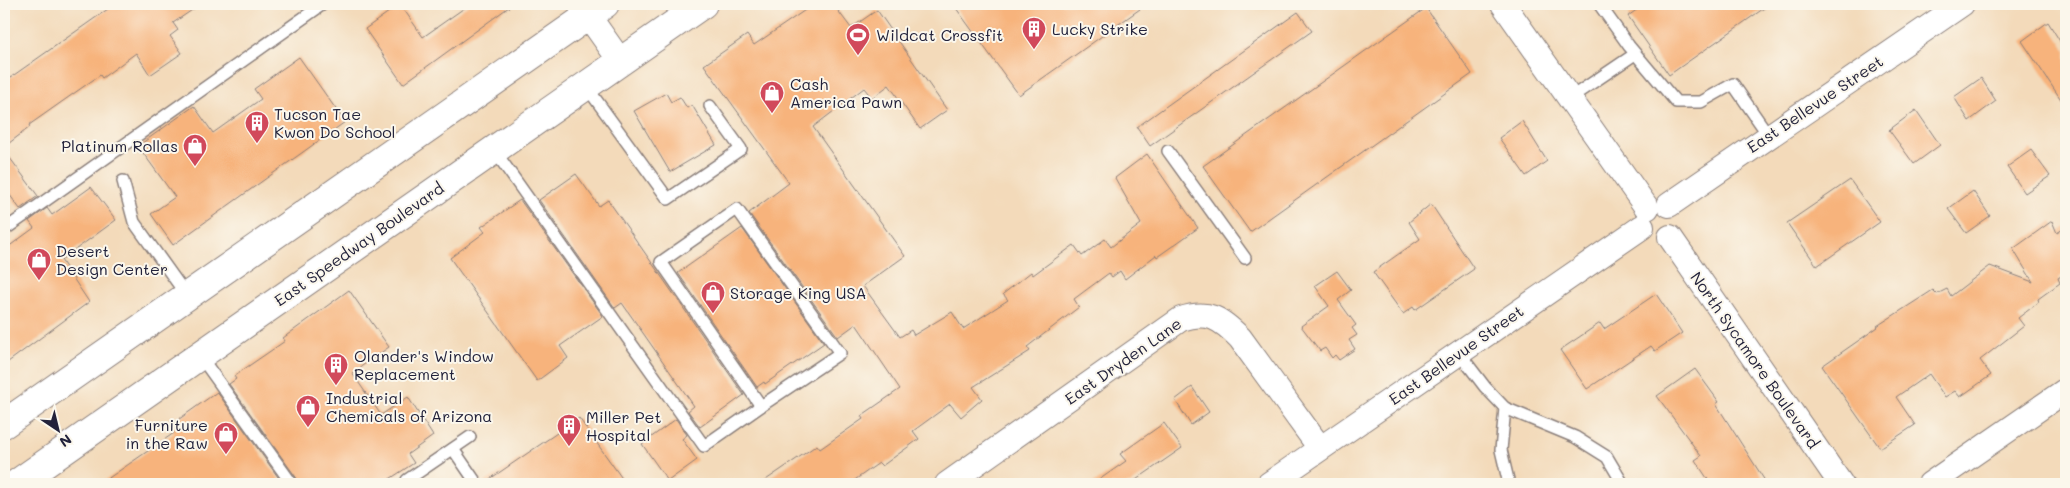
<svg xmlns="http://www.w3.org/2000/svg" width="2070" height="488" viewBox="0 0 2070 488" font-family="Mali,sans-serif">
  <rect width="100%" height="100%" fill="#fbf7ec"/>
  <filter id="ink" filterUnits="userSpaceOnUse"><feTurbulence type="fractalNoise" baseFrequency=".02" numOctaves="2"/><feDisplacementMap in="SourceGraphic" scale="10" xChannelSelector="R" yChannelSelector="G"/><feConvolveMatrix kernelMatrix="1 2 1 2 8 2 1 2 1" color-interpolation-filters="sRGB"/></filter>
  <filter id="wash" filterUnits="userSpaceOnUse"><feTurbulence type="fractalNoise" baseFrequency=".0096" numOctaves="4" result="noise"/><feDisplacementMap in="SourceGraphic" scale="20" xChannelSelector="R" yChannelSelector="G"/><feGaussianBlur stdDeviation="1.12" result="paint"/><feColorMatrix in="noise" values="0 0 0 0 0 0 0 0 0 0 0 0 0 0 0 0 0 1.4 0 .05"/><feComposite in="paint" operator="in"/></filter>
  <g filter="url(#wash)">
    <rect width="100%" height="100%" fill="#f3daba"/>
    <g id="blocks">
      <g fill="#f7b37c">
        <polygon points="115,4 201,4 173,23 178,30 170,36 182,53 150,75 136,53 102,78 100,75 29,125 30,127 4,147 4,82"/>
        <polygon points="400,4 423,37 470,4 513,4 403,84 365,29"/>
        <polygon points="814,4 833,4 851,28 877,10 947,110 920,129 889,85 872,98 864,88 813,127 905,256 863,286 900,337 911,330 914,335 952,312 963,329 1008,300 1003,294 1031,272 1033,275 1074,245 1082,256 1105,239 1111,247 1141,224 1115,178 1147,154 1198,228 1157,257 1156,255 1125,279 1120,271 1112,277 1109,273 1074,299 1079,307 1027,347 1030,351 973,387 982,399 961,417 950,404 913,431 919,439 882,466 879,463 849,484 760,484 817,445 820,449 863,419 861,416 900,389 856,324 838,337 749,213 789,183 704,65 747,35 754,45"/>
        <polygon points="953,4 1147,4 1019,95"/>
        <polygon points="1645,4 1770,4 1669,75 1628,16"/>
        <polygon points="1426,8 1472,74 1250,232 1203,166"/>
        <polygon points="1298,12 1312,31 1150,146 1137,127"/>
        <polygon points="2048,22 2066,51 2066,107 2022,41"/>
        <polygon points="299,57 345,122 173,245 151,214 175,197 138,146 194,106 213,133 261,99 254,89"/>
        <polygon points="1981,78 1996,101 1969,121 1954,97"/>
        <polygon points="666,93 671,102 680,97 687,108 692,105 716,145 670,172 634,111"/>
        <polygon points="1916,110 1940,145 1914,164 1889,130"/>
        <polygon points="1522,121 1547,161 1526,176 1499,138"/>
        <polygon points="4,150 38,196 20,209 4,187"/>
        <polygon points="2031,150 2050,176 2025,193 2007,167"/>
        <polygon points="576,174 599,206 608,200 744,395 700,427 688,411 694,406 622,303 615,308 539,200"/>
        <polygon points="1850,180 1880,222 1817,266 1787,223"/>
        <polygon points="91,187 116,220 61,260 89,302 4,365 4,250 34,228 29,221 47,208 52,215"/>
        <polygon points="1973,191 1990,216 1966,233 1948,209"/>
        <polygon points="520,200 603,316 560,346 568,358 537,381 450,258 485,232 481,227"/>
        <polygon points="1431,204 1474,269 1415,310 1413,307 1403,314 1373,272 1420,239 1409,222"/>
        <polygon points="2052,221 2057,233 2066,227 2066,273 2058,278 2060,283 2038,299 2039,302 2018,318 2024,326 1980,360 1991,375 1960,397 1955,391 1945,397 1929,374 1896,397 1915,425 1880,448 1822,366 1878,327 1877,326 1933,290 1937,294 1947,289 1951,296 1990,266 2033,282 2013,249"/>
        <polygon points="742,228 824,343 765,384 764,382 757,387 678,273"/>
        <polygon points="1337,271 1351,290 1338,300 1356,325 1352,328 1357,335 1349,340 1355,349 1339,360 1335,355 1332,358 1325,348 1320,351 1301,326 1329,306 1315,286"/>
        <polygon points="349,290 389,347 352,373 381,415 408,397 433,436 408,454 414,463 382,484 299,484 298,480 229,384 236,379 234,376 285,341 283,338"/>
        <polygon points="1656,294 1682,333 1655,351 1651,346 1587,389 1560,350 1600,323 1604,329"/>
        <polygon points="1695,369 1719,402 1716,404 1767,484 1711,484 1695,460 1701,456 1657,396"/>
        <polygon points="1192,387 1209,412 1191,425 1175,400"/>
        <polygon points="217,392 283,484 100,484 174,433 171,428 176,425 175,422"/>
        <polygon points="579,418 626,484 484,484 484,483"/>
        <polygon points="676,419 687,435 682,439 697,460 668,481 642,444"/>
        <polygon points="1164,423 1182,448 1130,484 1093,484 1126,461 1120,454"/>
      </g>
    </g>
  </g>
  <g filter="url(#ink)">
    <use href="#blocks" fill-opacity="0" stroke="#8a7e7a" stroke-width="1"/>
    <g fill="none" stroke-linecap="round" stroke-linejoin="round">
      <defs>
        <g id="lane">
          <polyline points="1599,4 1629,46 1676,102 1701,102 1733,84 1769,136"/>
          <polyline points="586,86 668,199 741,149 710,106"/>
          <polyline points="1570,98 1635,54"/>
          <polyline points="494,150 704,446 761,406 661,262 737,209 840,353 761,406"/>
          <polyline points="1168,151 1245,258"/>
          <polyline points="123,181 134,222 187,296"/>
          <polyline points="4,230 323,4"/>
          <polyline points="1459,353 1485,387 1505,408 1575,437 1607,457 1623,484"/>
          <polyline points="200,356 292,484"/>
          <polyline points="1505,408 1501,450 1509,484"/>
          <polyline points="453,449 477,484"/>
          <polyline points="407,480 470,437"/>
        </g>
        <g id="street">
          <polyline points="580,4 621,62"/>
          <polyline points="1503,4 1647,208"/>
          <polyline points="1669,205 1962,4"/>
          <polyline points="1670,237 1841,484"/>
          <path d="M947,484L1181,319C1208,310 1220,318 1240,338L1320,448"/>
          <polyline points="1269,484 1642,227"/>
          <polyline points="1930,484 2066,390"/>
        </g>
        <g id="primary">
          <polyline points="4,424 605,4"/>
          <polyline points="16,484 703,4"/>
        </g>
      </defs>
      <use href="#lane" stroke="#8a7e7a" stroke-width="14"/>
      <use href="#street" stroke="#8a7e7a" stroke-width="26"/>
      <use href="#primary" stroke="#8a7e7a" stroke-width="30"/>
      <use href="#lane" stroke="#fff" stroke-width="11"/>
      <use href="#street" stroke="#fff" stroke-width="24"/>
      <use href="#primary" stroke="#fff" stroke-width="28"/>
    </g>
  </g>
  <defs>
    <symbol id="building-pin" viewBox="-11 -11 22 30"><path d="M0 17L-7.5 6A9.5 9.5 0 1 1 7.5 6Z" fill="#d1495b" stroke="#fbf7ec"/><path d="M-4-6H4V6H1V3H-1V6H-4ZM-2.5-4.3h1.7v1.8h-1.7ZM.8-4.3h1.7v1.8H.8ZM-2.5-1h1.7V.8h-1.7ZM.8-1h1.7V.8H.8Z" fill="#fff"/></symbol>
    <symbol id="stadium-pin" viewBox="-11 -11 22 30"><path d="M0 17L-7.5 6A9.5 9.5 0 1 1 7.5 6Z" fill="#d1495b" stroke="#fbf7ec"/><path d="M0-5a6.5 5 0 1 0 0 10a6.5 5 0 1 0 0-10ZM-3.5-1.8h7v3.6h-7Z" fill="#fff"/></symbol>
    <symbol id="shop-pin" viewBox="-11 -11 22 30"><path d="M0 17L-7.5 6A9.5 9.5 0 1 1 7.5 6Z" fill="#d1495b" stroke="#fbf7ec"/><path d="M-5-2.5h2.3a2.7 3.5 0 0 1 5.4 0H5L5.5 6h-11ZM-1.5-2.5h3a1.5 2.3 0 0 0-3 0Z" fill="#fff"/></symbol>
  </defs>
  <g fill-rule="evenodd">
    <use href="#building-pin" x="1020" y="15" width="28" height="38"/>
    <use href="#stadium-pin" x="844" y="21" width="28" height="38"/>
    <use href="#shop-pin" x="758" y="79" width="28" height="38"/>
    <use href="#building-pin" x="243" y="109" width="28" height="38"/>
    <use href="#shop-pin" x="181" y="132" width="28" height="38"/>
    <use href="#shop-pin" x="25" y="246" width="28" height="38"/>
    <use href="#shop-pin" x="699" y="279" width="28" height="38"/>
    <use href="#building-pin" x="322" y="351" width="28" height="38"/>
    <use href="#shop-pin" x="294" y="393" width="28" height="38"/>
    <use href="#building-pin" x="555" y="412" width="28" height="38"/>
    <use href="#shop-pin" x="212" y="420" width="28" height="38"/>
  </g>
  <g text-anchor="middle" stroke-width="4" stroke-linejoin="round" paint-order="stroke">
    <g font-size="16" fill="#22223b" stroke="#fbf7ec" text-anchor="start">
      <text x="1052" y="35">Lucky Strike</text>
      <text x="876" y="41">Wildcat Crossfit</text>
      <text x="790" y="90">Cash<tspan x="790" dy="18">America Pawn</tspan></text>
      <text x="274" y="120">Tucson Tae<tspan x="274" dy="18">Kwon Do School</tspan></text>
      <text x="178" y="152" text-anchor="end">Platinum Rollas</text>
      <text x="56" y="257">Desert<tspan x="56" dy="18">Design Center</tspan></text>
      <text x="730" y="299">Storage King USA</text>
      <text x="354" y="362">Olander's Window<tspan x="354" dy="18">Replacement</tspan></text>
      <text x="326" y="404">Industrial<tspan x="326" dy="18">Chemicals of Arizona</tspan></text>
      <text x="586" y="423">Miller Pet<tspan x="586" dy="18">Hospital</tspan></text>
      <text x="208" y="431" text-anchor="end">Furniture<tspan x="208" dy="18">in the Raw</tspan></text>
    </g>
    <g font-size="16" fill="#22223b" stroke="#fbf7ec">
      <text transform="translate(1815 104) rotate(-34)" y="6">East Bellevue Street</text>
      <text transform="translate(359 244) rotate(-35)" y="6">East Speedway Boulevard</text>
      <text transform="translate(1456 355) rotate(-35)" y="6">East Bellevue Street</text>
      <text transform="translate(1755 360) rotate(55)" y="6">North Sycamore Boulevard</text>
      <text transform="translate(1123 361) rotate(-35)" y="6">East Dryden Lane</text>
    </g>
  </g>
  <rect width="2070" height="488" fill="none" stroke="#fbf7ec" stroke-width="20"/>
  <g transform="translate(58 430) rotate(145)" stroke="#fbf7ec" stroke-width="4" paint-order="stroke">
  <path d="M0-4L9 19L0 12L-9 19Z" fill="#22223b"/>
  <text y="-8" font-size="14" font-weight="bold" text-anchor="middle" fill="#22223b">N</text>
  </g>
</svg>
